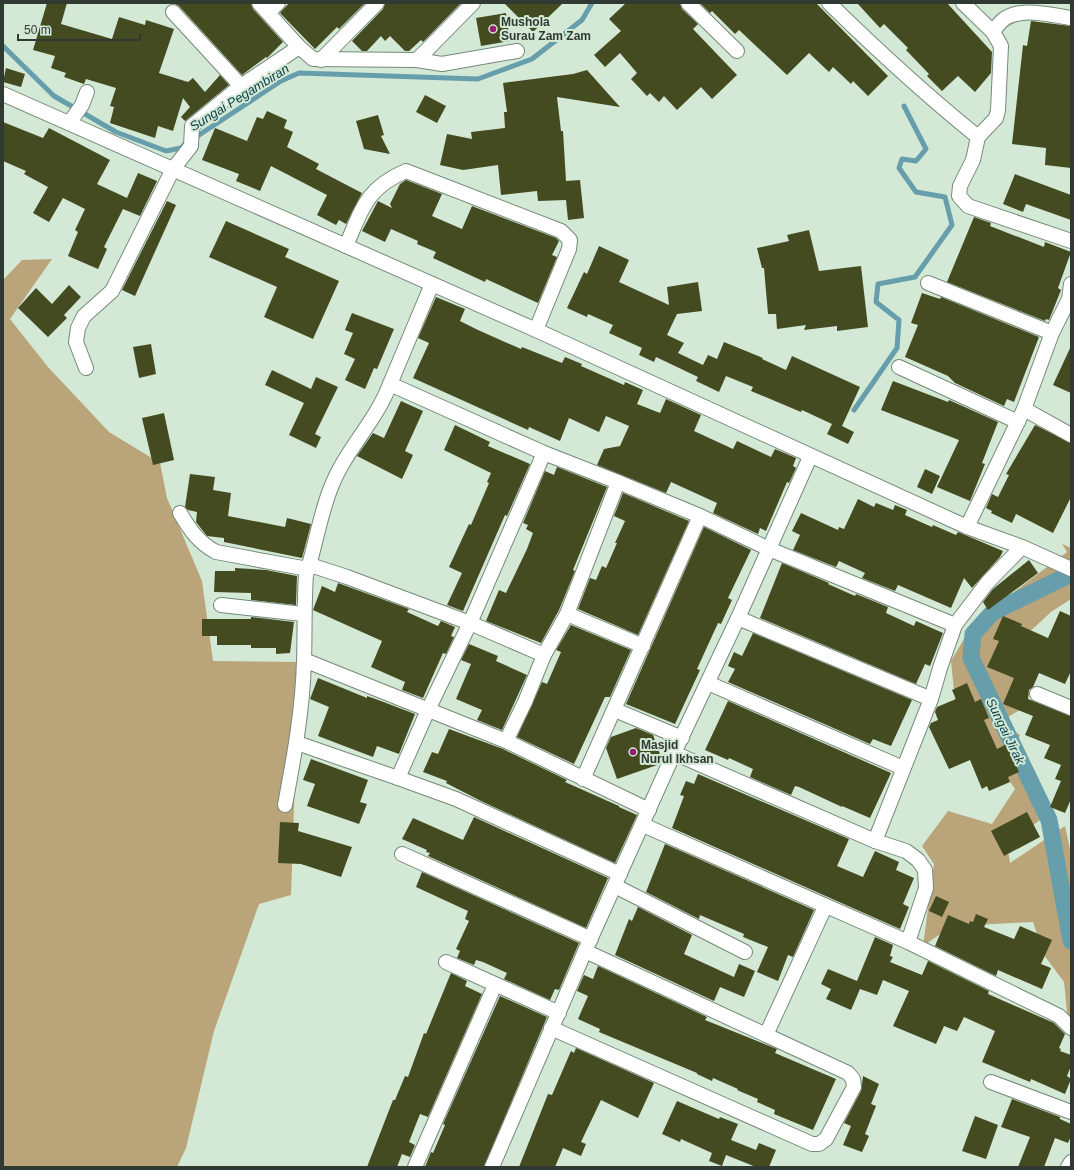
<svg xmlns="http://www.w3.org/2000/svg" width="1074" height="1170" viewBox="0 0 1074 1170" font-family="Arial,sans-serif">
  <rect width="100%" height="100%" fill="#d3e9d6"/>
  <g fill="#baa47a">
    <polygon points="52,259 10,319 48,367 109,432 160,463 167,498 202,581 213,661 299,662 291,895 259,904 214,1031 186,1148 177,1167 3,1167 3,280 22,260"/>
    <polygon points="1062,544 1071,548 1071,599 1051,612 1024,637 1029,682 1026,706 1000,722 1020,735 1009,763 1040,783 1044,817 1007,845 1010,863 1065,826 1071,854 1071,1051 1064,982 1044,955 1033,922 952,926 923,946 934,864 922,846 948,811 992,824 1015,789 955,700 951,661 974,622 1067,552"/>
  </g>
  <g fill="none" stroke-linecap="round" stroke-linejoin="round">
    <g stroke="#669eac" stroke-width="5">
      <polyline points="3,46 54,96 116,132 166,151 181,148 185,144"/>
      <polyline points="193,139 281,81 299,73 478,79 532,59 582,20 592,3"/>
      <polyline points="854,410 897,348 899,320 876,302 878,284 915,277 952,225 945,197 916,192 899,168 902,159 916,161 926,149 904,106"/>
    </g>
    <polyline stroke="#669eac" stroke-width="17" points="1071,574 993,612 973,634 971,658 1049,820 1071,941"/>
  </g>
  <g fill="#454b21">
    <polygon points="47,3 67,3 61,24 112,39 119,17 145,25 146,20 174,29 159,73 188,82 193,78 205,92 220,75 229,85 185,121 181,117 190,107 183,98 173,131 158,126 155,138 110,123 114,107 110,106 116,88 86,79 84,84 64,77 66,73 51,68 55,56 33,50"/>
    <polygon points="173,3 251,3 253,9 283,42 267,58 266,57 242,75 179,6"/>
    <polygon points="289,3 365,3 339,29 337,27 315,49 280,13"/>
    <polygon points="385,3 461,3 423,42 421,40 409,51 405,51 390,36 385,41 381,36 367,51 362,51 352,41 383,9"/>
    <polygon points="504,3 563,3 533,32"/>
    <polygon points="626,3 680,3 682,9 698,24 693,29 737,75 712,99 701,87 677,110 664,96 659,102 650,93 647,96 631,79 637,73 620,53 605,67 594,55 621,31 609,19"/>
    <polygon points="700,3 816,3 888,76 868,96 853,81 851,84 833,67 829,72 809,53 787,75 739,30 735,34 712,11 710,13"/>
    <polygon points="857,3 947,3 992,52 991,73 975,92 958,76 942,91 927,76 929,74 906,50 908,48 884,24 880,28"/>
    <polygon points="506,13 510,41 481,46 476,18"/>
    <polygon points="1031,21 1071,26 1071,168 1045,165 1046,148 1012,144 1023,45 1027,46"/>
    <polygon points="6,68 25,74 21,87 3,82"/>
    <polygon points="587,70 620,107 557,97 561,131 563,131 566,181 580,180 584,218 568,220 566,200 538,201 537,191 501,195 498,165 463,170 440,165 447,134 472,139 471,132 505,128 504,112 507,112 503,83 573,74"/>
    <polygon points="425,95 446,106 437,123 416,112"/>
    <polygon points="267,111 287,120 284,128 293,132 287,147 319,164 316,169 362,193 346,224 339,220 336,225 317,215 327,195 271,166 260,191 236,181 239,174 202,160 215,128 247,141 257,117 263,119"/>
    <polygon points="378,115 384,135 381,136 390,154 364,149 356,121"/>
    <polygon points="3,122 43,138 49,128 110,160 97,184 127,198 138,173 157,181 140,216 123,209 104,247 107,249 98,269 68,256 78,232 75,230 85,209 63,198 49,222 33,213 48,187 24,174 26,171 3,161"/>
    <polygon points="1015,174 1071,195 1071,220 1026,204 1023,212 1003,204"/>
    <polygon points="406,180 442,194 432,216 462,229 472,206 556,238 559,241 552,255 557,257 538,303 486,279 485,282 433,258 436,252 417,244 418,241 391,229 385,242 362,231 378,201 392,208 390,204 400,184"/>
    <polygon points="167,201 176,205 135,296 122,290"/>
    <polygon points="974,217 991,223 990,226 1044,247 1045,242 1071,252 1058,288 1061,290 1049,320 1046,319 1045,321 947,282"/>
    <polygon points="226,221 289,249 285,257 339,281 313,339 264,317 277,287 209,257"/>
    <polygon points="809,230 819,271 861,266 868,327 837,331 837,326 804,330 806,325 777,329 776,314 768,314 764,268 762,268 757,248 789,241 787,235"/>
    <polygon points="599,246 629,260 619,282 669,305 667,287 698,282 702,311 677,314 667,335 684,343 678,353 703,365 708,355 717,359 724,342 763,358 762,359 786,370 792,356 860,387 842,426 854,432 848,444 827,434 832,424 802,410 801,412 751,391 753,387 726,376 719,392 696,381 698,377 656,357 654,362 639,355 642,348 609,333 613,325 588,314 587,317 567,308 584,272 587,274"/>
    <polygon points="69,285 81,297 64,315 67,318 48,337 18,308 36,288 52,304"/>
    <polygon points="922,293 940,299 941,297 1039,337 1014,402 1007,399 1004,406 955,383 948,376 905,357 918,325 911,323"/>
    <polygon points="436,297 465,309 460,321 478,330 521,349 522,347 562,363 565,357 582,364 581,366 624,385 625,382 643,390 637,404 660,413 666,399 701,415 694,431 733,449 737,441 771,457 775,449 796,458 793,466 796,468 789,483 787,482 766,531 760,528 758,534 713,513 717,503 671,482 666,493 597,465 604,449 620,446 629,426 606,416 599,432 569,418 560,441 529,427 528,430 413,378 429,343 418,338"/>
    <polygon points="352,313 394,329 377,369 374,368 365,389 345,380 355,359 344,354 353,333 345,330"/>
    <polygon points="151,344 156,374 139,378 133,347"/>
    <polygon points="1071,346 1071,393 1053,385"/>
    <polygon points="272,370 311,389 316,377 338,387 315,434 321,437 316,448 289,435 304,403 265,385"/>
    <polygon points="893,381 948,402 949,400 998,422 982,463 985,464 970,501 937,487 959,440 881,410"/>
    <polygon points="401,401 423,411 405,451 413,455 402,479 357,456 373,433 384,438"/>
    <polygon points="164,413 174,460 153,465 142,418"/>
    <polygon points="455,425 490,442 488,446 530,464 507,516 505,515 463,611 447,605 462,573 449,567 469,524 471,525 489,483 487,482 491,473 444,450"/>
    <polygon points="1035,425 1071,443 1071,497 1053,533 1016,514 1012,523 991,513 992,511 986,508 992,494 998,497 1009,475 1006,474"/>
    <polygon points="557,467 607,487 573,570 575,571 559,610 541,643 486,621 499,590 506,593 527,549 533,533 526,529 528,525 523,523 545,471 554,475"/>
    <polygon points="925,469 940,476 932,494 917,487"/>
    <polygon points="190,474 215,477 213,490 231,493 228,516 285,527 287,518 311,524 302,558 224,542 224,538 207,536 196,522 197,512 188,510 185,507"/>
    <polygon points="623,493 689,521 638,635 578,609 590,578 596,580 602,566 606,568 617,543 615,543 625,521 614,516"/>
    <polygon points="858,499 874,507 876,503 893,510 895,505 907,510 905,515 932,527 933,525 956,535 958,532 1003,551 1000,557 972,588 964,578 951,608 898,585 895,591 862,578 865,573 839,561 836,567 793,550 800,535 792,531 801,513 838,530 839,527 844,529"/>
    <polygon points="704,527 751,550 728,598 732,600 721,624 718,623 697,669 700,670 675,724 626,704"/>
    <polygon points="1029,560 1038,573 988,610 983,602 993,589"/>
    <polygon points="782,563 829,583 828,584 855,596 856,594 888,607 886,613 914,626 916,621 943,633 930,666 925,664 916,684 760,618"/>
    <polygon points="235,568 266,570 297,576 296,605 251,600 251,593 214,592 215,571 235,571"/>
    <polygon points="338,583 409,609 407,612 438,626 441,621 455,627 451,636 454,637 446,654 443,653 423,698 402,690 405,682 371,667 382,641 313,610 322,586 335,592"/>
    <polygon points="1060,611 1071,616 1071,671 1065,684 1039,673 1033,687 1029,690 1028,699 1071,716 1071,799 1065,813 1050,807 1061,781 1055,779 1061,765 1044,758 1050,745 1025,735 1033,716 1003,704 1014,678 987,667 999,641 993,639 1003,616 1022,624 1021,626 1048,638"/>
    <polygon points="251,617 294,622 290,653 276,654 276,648 251,648 251,645 217,645 217,636 202,636 202,619 251,619"/>
    <polygon points="571,625 631,650 610,697 605,697 574,764 517,737 542,682 547,684 561,652 556,650"/>
    <polygon points="753,633 912,700 891,746 873,739 870,744 728,682 735,669 728,666 734,652 742,656"/>
    <polygon points="469,644 498,656 496,661 527,675 502,730 477,720 482,710 456,699 471,664 461,660"/>
    <polygon points="318,678 367,698 367,696 381,701 415,714 399,754 377,746 373,757 318,736 329,707 310,699"/>
    <polygon points="967,683 975,702 981,699 989,718 984,720 997,749 1007,744 1019,772 1008,777 1010,782 989,791 987,786 982,789 970,760 949,769 929,727 931,723 938,720 935,712 937,707 956,699 952,690"/>
    <polygon points="728,701 891,773 870,818 842,806 842,807 799,787 795,786 791,795 750,777 753,769 729,758 728,760 705,750"/>
    <polygon points="636,728 653,735 662,760 660,764 617,779 606,748 611,737"/>
    <polygon points="449,729 503,749 567,780 565,782 619,806 619,807 637,815 615,863 481,801 446,783 447,781 423,772 432,752 438,754"/>
    <polygon points="311,759 368,780 360,802 367,804 359,824 307,806 315,784 303,780"/>
    <polygon points="698,774 849,839 837,866 863,877 875,851 899,862 896,870 914,878 903,904 909,907 900,929 672,828 684,796 680,795 686,781 694,784"/>
    <polygon points="1027,812 1040,837 1004,856 991,831"/>
    <polygon points="474,817 608,878 586,928 428,856 430,853 426,852 427,850 402,839 413,818 463,840"/>
    <polygon points="280,822 299,823 298,831 352,847 341,877 301,864 278,863"/>
    <polygon points="665,844 814,910 793,957 788,955 778,981 757,972 768,947 743,937 744,934 700,915 699,919 646,892"/>
    <polygon points="422,872 579,943 559,990 555,989 550,1000 504,979 507,973 483,962 476,960 474,965 457,958 460,951 456,949 469,921 465,919 468,911 416,887"/>
    <polygon points="936,896 949,902 942,917 929,911"/>
    <polygon points="638,907 692,935 684,954 734,977 739,964 755,971 744,997 720,987 714,1001 615,955 629,919 632,921"/>
    <polygon points="976,914 988,919 984,927 1014,939 1020,926 1052,940 1041,964 1051,968 1042,989 998,970 996,976 935,946 948,915 969,924 970,921 973,922"/>
    <polygon points="875,937 893,945 890,956 893,957 890,962 922,975 928,961 989,991 988,994 1054,1023 1065,1034 1059,1048 1061,1049 1060,1051 1071,1055 1071,1066 1067,1076 1071,1079 1065,1094 1031,1079 1030,1082 982,1062 995,1031 964,1017 957,1031 944,1026 936,1044 893,1026 909,991 883,980 877,995 860,989 851,1010 826,999 831,989 821,984 828,969 857,981"/>
    <polygon points="598,966 707,1017 705,1020 777,1049 775,1053 836,1079 813,1130 774,1114 775,1110 757,1102 758,1099 737,1090 738,1089 713,1078 712,1081 697,1074 697,1073 599,1032 600,1029 578,1019 588,996 577,991 584,975 593,979"/>
    <polygon points="451,973 467,981 465,986 482,994 428,1117 420,1114 409,1142 415,1145 410,1157 402,1154 397,1167 367,1167 393,1100 395,1100 405,1076 408,1077 424,1033 426,1034"/>
    <polygon points="500,996 547,1017 484,1167 425,1167 431,1152 433,1153 445,1125 443,1124"/>
    <polygon points="576,1048 654,1083 638,1118 601,1100 581,1142 586,1144 581,1156 563,1148 555,1167 519,1167 548,1094 552,1095 571,1051 574,1053"/>
    <polygon points="863,1076 879,1084 871,1104 876,1106 865,1134 869,1136 862,1152 843,1145 851,1126 844,1123 861,1091"/>
    <polygon points="1012,1099 1060,1117 1060,1119 1071,1124 1071,1136 1068,1143 1055,1138 1044,1167 1018,1167 1030,1137 1001,1127"/>
    <polygon points="677,1101 719,1119 720,1117 738,1124 731,1140 756,1150 759,1143 776,1150 769,1167 756,1167 726,1155 722,1166 709,1161 712,1153 681,1139 680,1142 662,1134"/>
    <polygon points="975,1116 998,1125 986,1159 962,1151"/>
  </g>
  <g fill="none" stroke-linecap="round" stroke-linejoin="round">
    <defs>
      <g id="street">
        <polyline points="259,3 299,47 313,59 417,60 442,64 517,51"/>
        <polyline points="688,3 737,51"/>
        <path d="M829,3C877,50 926,95 978,137"/>
        <polyline points="963,3 993,32 1001,46 998,110 996,118 978,137 973,160 960,186 959,196 968,206 1071,241"/>
        <polyline points="173,12 241,86"/>
        <polyline points="268,13 278,3"/>
        <path d="M993,32C996,28 999,23 1003,20C1021,6 1050,15 1071,18"/>
        <polyline points="321,60 377,3"/>
        <polyline points="417,60 473,3"/>
        <polyline points="3,94 536,330 967,527 1022,547 1071,569"/>
        <polyline points="70,122 82,105 87,92"/>
        <path d="M346,246C362,209 366,188 406,171L561,231L570,240L569,249L536,330"/>
        <polyline points="928,283 1052,333"/>
        <polyline points="432,284 390,384 544,453 618,482 700,516 769,549 955,625"/>
        <polyline points="899,367 1018,422"/>
        <polyline points="86,368 76,342 78,328 84,316 112,291 173,169 191,146 192,126 241,86 299,47"/>
        <polyline points="1024,409 1071,435"/>
        <polyline points="544,453 470,623 428,710 398,778 456,799 620,874"/>
        <path d="M180,513C190,530 199,543 216,552L308,569C315,545 321,513 330,490C344,451 376,422 390,384"/>
        <polyline points="967,527 1024,409 1052,333 1069,299 1071,284"/>
        <polyline points="221,605 303,614"/>
        <polyline points="567,614 643,646"/>
        <polyline points="738,618 931,699"/>
        <polyline points="304,660 506,741 649,810"/>
        <polyline points="708,683 903,768"/>
        <polyline points="1037,694 1071,708"/>
        <polyline points="615,710 682,738"/>
        <polyline points="506,741 525,702 544,655 567,614 618,482"/>
        <polyline points="297,743 398,778"/>
        <polyline points="674,753 875,841 906,851 918,860 925,870 926,888 908,942"/>
        <polyline points="583,779 700,516"/>
        <path d="M285,805C294,757 303,708 304,660C305,631 304,603 306,575L308,569L313,566L347,577L470,623L544,655"/>
        <polyline points="643,825 908,942 1059,1016 1071,1028"/>
        <polyline points="875,841 931,699 940,668 955,625 987,583 1022,547"/>
        <polyline points="402,854 591,939"/>
        <polyline points="615,886 745,952"/>
        <polyline points="446,962 559,1013"/>
        <polyline points="551,1028 812,1144 819,1144 826,1139 854,1087 853,1079 848,1073 585,951"/>
        <polyline points="766,1035 825,907"/>
        <polyline points="991,1082 1071,1112"/>
        <polyline points="415,1167 495,985"/>
        <polyline points="492,1167 585,951 674,753 738,618 810,457"/>
        <polyline points="1068,1167 1071,1162"/>
      </g>
    </defs>
    <use href="#street" stroke="#758978" stroke-width="16"/>
    <use href="#street" stroke="#fff" stroke-width="14"/>
  </g>
  <g fill="#971b73" stroke="#d3e9d6" stroke-width="1.5">
    <circle cx="493" cy="29" r="4"/>
    <circle cx="633" cy="752" r="4"/>
  </g>
  <g text-anchor="middle" stroke-width="4" stroke-linejoin="round" paint-order="stroke">
    <g font-size="12" font-weight="bold" fill="#313a32" stroke="#d3e9d6" text-anchor="start">
      <text x="501" y="26">Mushola<tspan x="501" dy="14">Surau Zam Zam</tspan></text>
      <text x="641" y="749">Masjid<tspan x="641" dy="14">Nurul Ikhsan</tspan></text>
    </g>
    <g font-size="13" font-style="italic" fill="#0e424d" stroke="#d3e9d6">
      <text transform="translate(239 97) rotate(-32)" y="5">Sungai Pegambiran</text>
      <text transform="translate(1006 731) rotate(64)" y="5">Sungai Jirak</text>
    </g>
  </g>
  <rect width="1074" height="1170" fill="none" stroke="#313a32" stroke-width="8"/>
  <path d="M18 34v6h122v-6" fill="none" stroke="#313a32" stroke-width="2"/>
  <text x="24" y="34" font-size="12" fill="#313a32" stroke="#d3e9d6" stroke-width="3" paint-order="stroke">50 m</text>
</svg>
